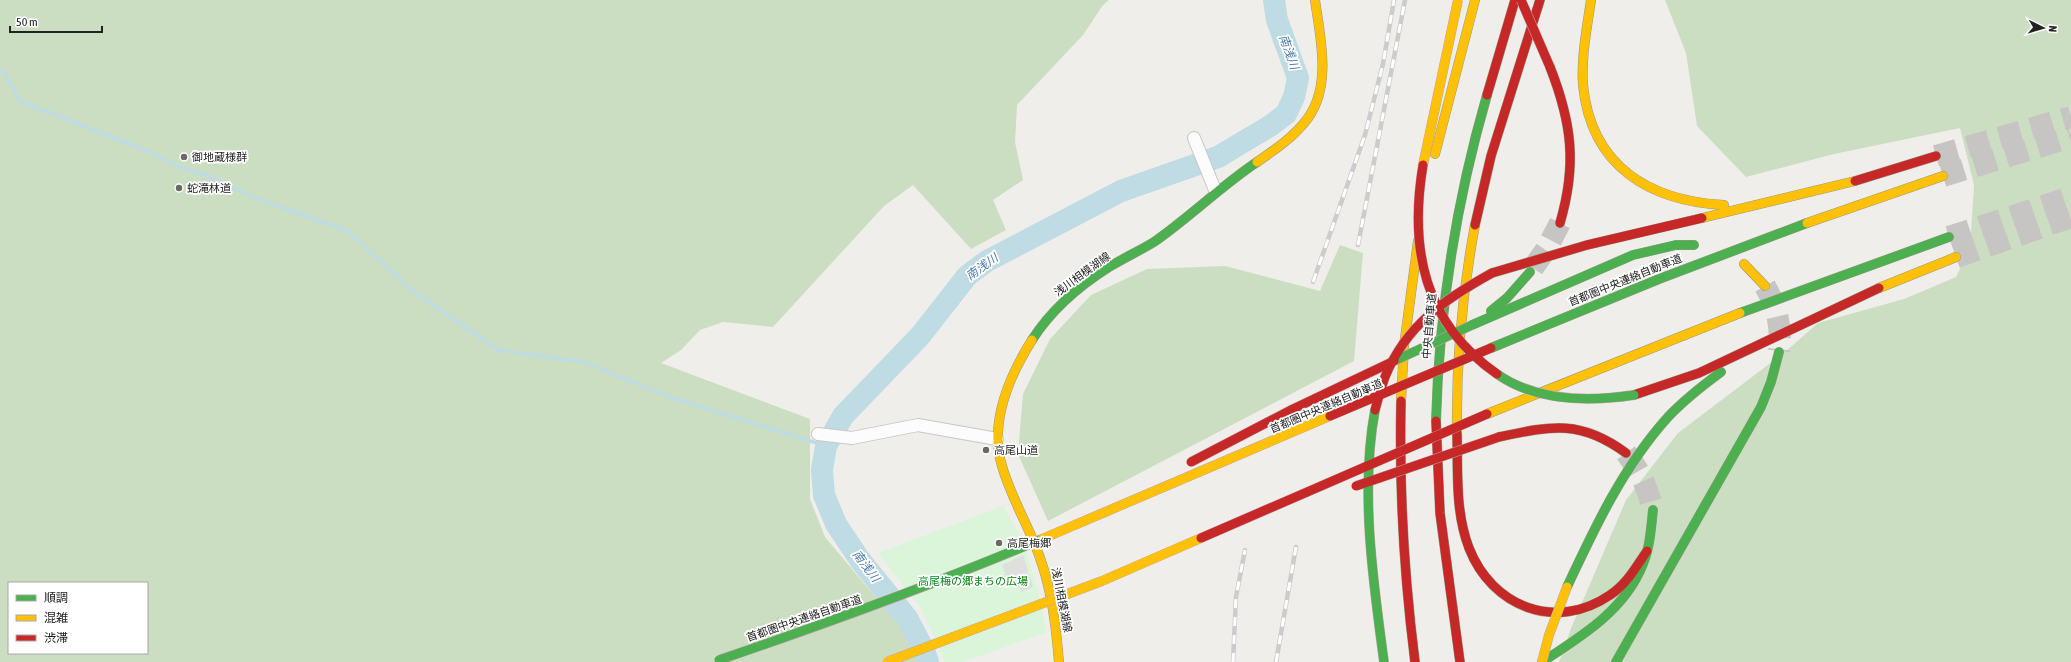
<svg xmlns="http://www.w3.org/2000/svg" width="2071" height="662" viewBox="0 0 2071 662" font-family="'Asap Condensed','Noto Sans JP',sans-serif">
  <rect width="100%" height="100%" fill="#f0eeeb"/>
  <g fill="#cbdec1" fill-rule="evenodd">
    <path d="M0,0H1109L1103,5L1083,35L1017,105L1015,142L1023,180L993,200L1006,230L971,249L913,185L884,206L773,327L723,322L700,330L681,350L661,363L810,419V499L825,537L911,639L919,662H0ZM9,583H147V653H9Z"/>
    <polygon points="1665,0 2071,0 2071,662 1559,662 1572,626 1626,500 1678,433 1785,352 1818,323 1904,299 1956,277 1970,247 1974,185 1960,128 1834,154 1746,177 1697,126 1686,53"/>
    <polygon points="1340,245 1363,253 1354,361 1048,521 1018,454 1023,394 1050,339 1091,295 1147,269 1225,266 1320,291"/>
  </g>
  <polygon fill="#daf5da" points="1003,506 1023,541 1038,590 1047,632 963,662 945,662 921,608 878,553"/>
  <polygon fill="#e0dfde" points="1023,555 1033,587 1021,592 1018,584 1010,587 1002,565"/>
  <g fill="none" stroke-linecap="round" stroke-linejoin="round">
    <polyline stroke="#bfdbe3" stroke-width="3.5" points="0,71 3,70 20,101 147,151 177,166 206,175 258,199 346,230 416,293 499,350 584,362 670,397 826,446"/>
    <polyline stroke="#bfdbe3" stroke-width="22" points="928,662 924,650 907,618 860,560 836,524 824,495 822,470 826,446 843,416 920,336 967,276 987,261 1121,191 1218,157 1270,126 1286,114 1294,97 1298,78 1277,20 1274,0"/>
    <g stroke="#c7c5c3" stroke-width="22" stroke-dasharray="22 11" stroke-linecap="butt">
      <polyline points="1936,156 2071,117"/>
      <polyline points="1943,176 2071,137"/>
      <polyline points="1949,237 2071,197"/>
      <polyline points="1956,257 2071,217"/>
      <polyline points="1533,268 1547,248 1560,223"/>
      <path d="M1765,286C1777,307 1782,327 1779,351"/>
      <path d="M1626,453C1641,473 1647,486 1653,510"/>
    </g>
    <defs>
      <g id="street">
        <polyline points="1194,138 1215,190"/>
        <polyline points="818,434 852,438 918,425 997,439"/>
      </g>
      <g id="fast">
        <polyline points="1491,311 1507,298 1530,272"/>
        <polyline points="1740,313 1949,237"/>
        <polyline points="1472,325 1633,255 1676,245 1694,245"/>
        <path d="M1032,340C1051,310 1079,286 1109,267C1124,258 1139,251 1154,242C1190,217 1221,186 1257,162"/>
        <polyline points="1491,348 1659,279 1807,223"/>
        <path d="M1436,421C1439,310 1456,202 1487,95"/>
        <path d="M1567,587C1595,527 1623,467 1668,417C1684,400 1702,386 1721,372"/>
        <path d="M1542,662C1582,636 1625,610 1643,564C1650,547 1651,528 1653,510"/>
        <polyline points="1616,662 1761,407 1771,382 1779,352"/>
      </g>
      <g id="slow">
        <path d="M1591,0C1587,28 1581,57 1583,85C1591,166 1649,201 1724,205"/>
        <polyline points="1435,154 1475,0"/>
        <path d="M1257,162C1276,149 1295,136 1308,118C1332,85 1320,36 1315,0"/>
        <polyline points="1702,218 1855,181"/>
        <polyline points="1807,223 1943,176"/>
        <polyline points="1744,264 1765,286"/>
        <polyline points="1879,288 1956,257"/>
        <path d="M1032,340C1010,375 989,423 1002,466C1011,498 1029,526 1040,558C1052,591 1056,627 1059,662"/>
        <polyline points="1401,401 1404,346 1418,241"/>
        <polyline points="1487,414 1740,313"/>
        <path d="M1457,433C1456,364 1462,294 1475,225"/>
      </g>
      <g id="jam">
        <path d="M1550,67C1572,123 1577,165 1560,223"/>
        <polyline points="1487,95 1515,0"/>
        <polyline points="1855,181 1936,156"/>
        <polyline points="1475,225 1491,156 1540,0"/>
        <polyline points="1492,273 1587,245 1702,218"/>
        <polyline points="1634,395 1699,373 1879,288"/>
        <path d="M1401,401C1399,489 1404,575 1415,662"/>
        <polyline points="1436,421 1440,513 1460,662"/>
        <path d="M1457,433C1458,471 1455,512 1469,548C1492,607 1556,632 1610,595C1627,584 1636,567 1647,551"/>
        <path d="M1499,437C1551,426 1580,419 1626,453"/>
      </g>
    </defs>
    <use href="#street" stroke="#c9c8c7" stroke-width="14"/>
    <use href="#fast" stroke="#999a82" stroke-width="10"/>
    <use href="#slow" stroke="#999a82" stroke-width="10"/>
    <use href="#jam" stroke="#999a82" stroke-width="10"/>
    <use href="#street" stroke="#fdfcfc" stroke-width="12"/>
    <use href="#fast" stroke="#4caf50" stroke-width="9"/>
    <use href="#slow" stroke="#ffc107" stroke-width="9"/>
    <use href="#jam" stroke="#c62828" stroke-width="9"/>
    <defs>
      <g id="rail">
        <polyline points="1358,245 1405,0"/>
        <polyline points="1313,282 1365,135 1383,64 1394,0"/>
        <polyline points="1233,662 1236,597 1245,550"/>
        <polyline points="1276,662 1296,547"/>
      </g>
    </defs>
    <use href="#rail" stroke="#ccc" stroke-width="4.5"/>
    <use href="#rail" stroke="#fff" stroke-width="3" stroke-dasharray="9" stroke-linecap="butt"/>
    <defs>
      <g id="fast-bridge">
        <polyline points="1394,361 1472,325"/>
        <path d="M1497,374C1537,402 1588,402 1634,395"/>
        <path d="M1375,410C1360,490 1373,581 1384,662"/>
        <path d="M719,660C828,623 935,584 1042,539"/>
      </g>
      <g id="slow-bridge">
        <polyline points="1423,165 1458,0"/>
        <polyline points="1042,539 1330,416"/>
        <polyline points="887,662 1102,581 1201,538"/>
        <polyline points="1542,662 1549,635 1567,587"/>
      </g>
      <g id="jam-bridge">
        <polyline points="1521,0 1550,67"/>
        <path d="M1423,165C1409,249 1424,323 1497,374"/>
        <path d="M1375,410C1378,399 1381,388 1385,377C1406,325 1445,299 1492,273"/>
        <polyline points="1330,416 1491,348"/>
        <polyline points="1191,462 1293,409 1394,361"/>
        <polyline points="1356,486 1499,437"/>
        <polyline points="1201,538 1487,414"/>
      </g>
    </defs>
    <use href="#fast-bridge" stroke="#c5a2ac" stroke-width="10" stroke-linecap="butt"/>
    <use href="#slow-bridge" stroke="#c5a2ac" stroke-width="10" stroke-linecap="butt"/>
    <use href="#jam-bridge" stroke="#c5a2ac" stroke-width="10" stroke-linecap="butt"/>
    <use href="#fast-bridge" stroke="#4caf50" stroke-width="9"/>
    <use href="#slow-bridge" stroke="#ffc107" stroke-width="9"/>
    <use href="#jam-bridge" stroke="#c62828" stroke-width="9"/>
  </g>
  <g fill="#6a6968" stroke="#fff" stroke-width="1.5">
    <circle cx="184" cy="157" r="4"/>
    <circle cx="179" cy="188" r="4"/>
    <circle cx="986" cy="450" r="4"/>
    <circle cx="999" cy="543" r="4"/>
  </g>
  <g text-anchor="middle" stroke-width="3.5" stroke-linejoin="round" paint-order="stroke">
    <g font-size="11" fill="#222" stroke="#fff" text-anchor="start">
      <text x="192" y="161">御地蔵様群</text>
      <text x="187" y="192">蛇滝林道</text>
      <text x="994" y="454">高尾山道</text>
      <text x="1007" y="547">高尾梅郷</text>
    </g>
    <g font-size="11" fill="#222" stroke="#fff">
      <text transform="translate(1082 274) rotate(-36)" y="4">浅川相模湖線</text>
      <text transform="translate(1625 280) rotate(-22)" y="4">首都圏中央連絡自動車道</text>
      <text transform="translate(1429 326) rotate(-85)" y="4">中央自動車道</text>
      <text transform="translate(1326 406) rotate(-23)" y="4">首都圏中央連絡自動車道</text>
      <text transform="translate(1062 600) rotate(79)" y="4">浅川相模湖線</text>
      <text transform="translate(804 618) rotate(-19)" y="4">首都圏中央連絡自動車道</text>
    </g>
    <g font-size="11" fill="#0c8416" stroke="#fff">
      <text x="973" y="585">高尾梅の郷まちの広場</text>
    </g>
    <g font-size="12" font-style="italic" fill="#4a7aab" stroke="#fff">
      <text transform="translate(1289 52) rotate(70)" y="4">南浅川</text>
      <text transform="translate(982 267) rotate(-36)" y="4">南浅川</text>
      <text transform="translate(866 566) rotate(53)" y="4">南浅川</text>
    </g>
  </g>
  <rect x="8" y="582" width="140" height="72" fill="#ffffff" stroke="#a7a7a7"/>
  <rect x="16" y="595" width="20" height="6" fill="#4caf50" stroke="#a7a7a7"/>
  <text x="44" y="602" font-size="12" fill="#222222">順調</text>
  <rect x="16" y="615" width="20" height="6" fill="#ffc107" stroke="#a7a7a7"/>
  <text x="44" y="622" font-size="12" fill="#222222">混雑</text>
  <rect x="16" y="635" width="20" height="6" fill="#c62828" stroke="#a7a7a7"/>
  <text x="44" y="642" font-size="12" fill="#222222">渋滞</text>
  <g transform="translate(2043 28) rotate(95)" stroke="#ffffff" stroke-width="3" paint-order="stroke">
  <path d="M0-3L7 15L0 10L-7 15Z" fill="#222222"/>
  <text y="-6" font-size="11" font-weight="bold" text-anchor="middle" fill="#222222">N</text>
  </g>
  <path d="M10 26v6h92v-6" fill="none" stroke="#222222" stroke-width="2"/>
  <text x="16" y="26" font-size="12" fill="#222222" stroke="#ffffff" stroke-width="3" paint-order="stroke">50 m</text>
</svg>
